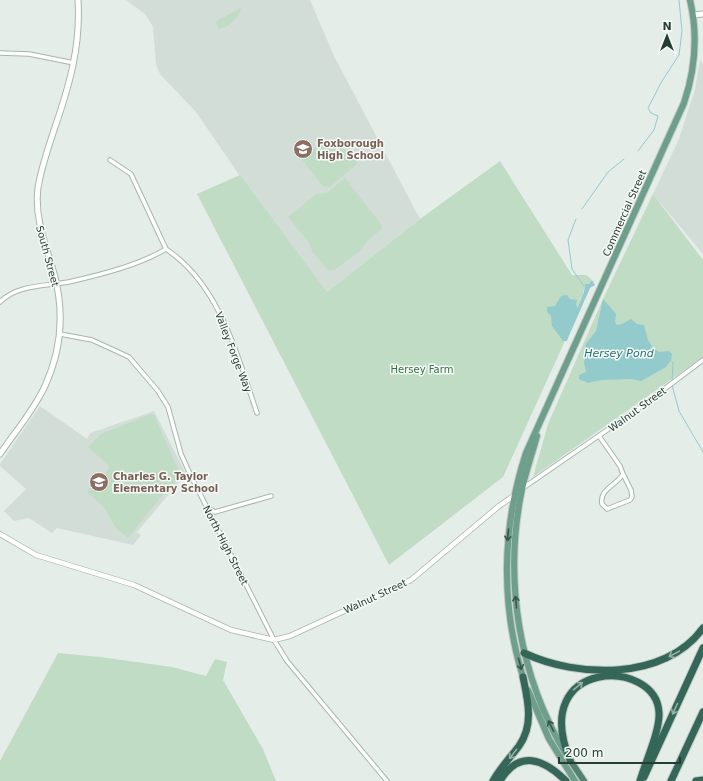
<svg xmlns="http://www.w3.org/2000/svg" width="703" height="781" viewBox="0 0 703 781" font-family="'DejaVu Sans',sans-serif">
  <rect width="100%" height="100%" fill="#e5ede9"/>
  <g fill="#d3ddd7">
    <polygon points="126,0 310,0 334,56 420,219 327,292 257,201 196,112 160,74 156,64 153,27 145,14"/>
    <polygon points="700,60 703,64 703,254 653,194 679,139 695,89"/>
    <polygon points="40,406 87,439 90,433 154,411 186,474 137,532 141,535 133,545 57,528 52,533 29,518 14,521 4,511 26,489 0,466 0,464"/>
  </g>
  <g fill="#c0dcc5">
    <path d="M241,8C240,17 227,29 218,29L216,23L218,20Z"/>
    <polygon points="333,144 344,149 358,163 330,187 323,186 300,157 315,147"/>
    <polygon points="500,161 572,275 586,275 592,280 589,284 585,284 583,294 585,297 503,477 389,565 197,194 240,175 327,292 420,219"/>
    <polygon points="345,178 380,223 382,229 369,239 360,251 334,270 328,270 313,253 309,243 288,217 316,194 327,193"/>
    <polygon points="653,194 703,260 703,357 533,477 548,424 603,299"/>
    <polygon points="151,414 154,415 181,476 160,498 128,538 116,528 103,506 87,492 91,487 95,491 100,484 96,480 99,477 103,480 109,466 88,447 101,434"/>
    <polygon points="58,653 100,657 172,667 206,676 215,659 227,662 223,680 263,749 276,781 0,781 0,761"/>
  </g>
  <g fill="#93cacc">
    <polygon points="592,280 595,285 590,288 568,338 567,341 563,341 552,326 551,316 547,312 547,307 555,306 561,296 567,295 570,299 577,300 576,305 578,308 584,292 585,284 589,284"/>
    <polygon points="603,299 616,314 615,322 617,325 622,324 631,319 637,324 644,325 648,340 653,348 659,352 669,351 672,354 671,360 666,367 641,381 631,379 601,380 588,383 579,379 579,375 586,372 584,362 587,351 585,345 596,331"/>
  </g>
  <g fill="none" stroke-linecap="round" stroke-linejoin="round">
    <g stroke="#93cacc" stroke-width="1">
      <polyline points="638,151 654,130 658,116 651,113 648,108 662,81 679,55 682,31 679,0"/>
      <polyline points="582,209 608,172 624,159"/>
      <polyline points="576,219 568,240 572,269 584,286"/>
      <polyline points="670,360 673,363 672,382"/>
      <polyline points="672,385 679,411 703,452"/>
    </g>
    <defs>
      <g id="minor">
        <polyline points="0,53 29,54 74,63"/>
        <path d="M110,160L131,174L166,249C220,285 237,355 257,413"/>
        <path d="M0,302C19,283 48,287 73,281C103,274 139,265 166,249"/>
        <polyline points="60,334 92,340 129,357 158,391 168,407 181,454 190,474 274,640 287,661 387,781"/>
        <path d="M599,436L620,466L623,474C617,485 599,489 602,504L607,509L630,500L632,497L631,490L623,474"/>
        <polyline points="523,488 639,408 703,360"/>
        <polyline points="208,508 215,512 271,496"/>
      </g>
      <polyline id="tertiary" points="0,534 36,555 134,585 231,630 274,640 290,636 411,580 499,506 515,495"/>
      <g id="secondary">
        <polyline points="693,15 703,14"/>
        <path d="M0,454C15,432 34,410 45,386C61,351 64,313 55,277C47,248 34,219 38,188C41,168 48,149 54,130C69,87 81,46 78,0"/>
      </g>
      <g id="primary">
        <path d="M537,436C532,454 526,471 522,489C503,580 519,677 567,756"/>
        <path d="M524,680C500,605 502,527 526,453L684,103C695,70 698,34 690,0"/>
        <polyline points="528,690 549,739 575,781"/>
      </g>
      <polyline id="trunk" points="570,760 584,781"/>
      <g id="motorway">
        <path d="M524,653C577,678 665,681 703,628"/>
        <path d="M570,760C528,658 657,657 659,713C660,731 645,763 640,781"/>
        <polyline points="644,777 703,648"/>
        <path d="M493,781C500,768 510,758 519,746C534,725 528,701 523,677"/>
        <path d="M500,781C519,749 544,759 566,781"/>
        <polyline points="671,781 703,712"/>
        <polyline points="696,781 703,780"/>
      </g>
    </defs>
    <use href="#minor" stroke="#a8b5af" stroke-width="5.5"/>
    <use href="#tertiary" stroke="#a8b5af" stroke-width="6"/>
    <use href="#secondary" stroke="#a4b8af" stroke-width="7"/>
    <use href="#primary" stroke="#c2c9c6" stroke-width="8"/>
    <use href="#trunk" stroke="#c2c9c6" stroke-width="8"/>
    <use href="#motorway" stroke="#c2c9c6" stroke-width="9"/>
    <use href="#minor" stroke="#fff" stroke-width="3.5"/>
    <use href="#tertiary" stroke="#fff" stroke-width="4.5"/>
    <use href="#secondary" stroke="#fff" stroke-width="5"/>
    <use href="#primary" stroke="#6e9e8c" stroke-width="6"/>
    <use href="#trunk" stroke="#518272" stroke-width="6"/>
    <use href="#motorway" stroke="#346757" stroke-width="7"/>
  </g>
  <defs><path id="oneway-shaft" d="M-6 0H5M1.5-3L5.5 0L1.5 3" fill="none" stroke-width="1.6" stroke-linecap="round" stroke-linejoin="round"/></defs>
  <g stroke="#38554a">
    <use href="#oneway-shaft" transform="translate(508 535) rotate(95)"/>
    <use href="#oneway-shaft" transform="translate(516 602) rotate(-95)"/>
    <use href="#oneway-shaft" transform="translate(520 664) rotate(75)"/>
    <use href="#oneway-shaft" transform="translate(551 726) rotate(-116)"/>
  </g>
  <g stroke="#94b0a7">
    <use href="#oneway-shaft" transform="translate(674 654) rotate(152)"/>
    <use href="#oneway-shaft" transform="translate(578 686) rotate(-39)"/>
    <use href="#oneway-shaft" transform="translate(675 709) rotate(114)"/>
    <use href="#oneway-shaft" transform="translate(513 754) rotate(128)"/>
  </g>
  <defs>
    <symbol id="school-disc" viewBox="-11 -11 22 22"><circle r="9.5" fill="#8d6e63" stroke="#f5faf7"/><path d="M0-5L7-2L0 1L-7-2ZM-4 1L0 2.5L4 1V4Q0 6-4 4Z" fill="#fff"/></symbol>
  </defs>
  <g fill-rule="evenodd">
    <use href="#school-disc" x="292" y="138" width="22" height="22"/>
    <use href="#school-disc" x="88" y="471" width="22" height="22"/>
  </g>
  <g text-anchor="middle" stroke-width="3" stroke-linejoin="round" paint-order="stroke">
    <g font-size="10" font-weight="bold" fill="#785e54" stroke="#f5faf7" text-anchor="start">
      <text x="317" y="147">Foxborough<tspan x="317" dy="12">High School</tspan></text>
      <text x="113" y="480">Charles G. Taylor<tspan x="113" dy="12">Elementary School</tspan></text>
    </g>
    <g font-size="10" fill="#263d34" stroke="#f5faf7">
      <text transform="translate(624 213) rotate(-66)" y="4">Commercial Street</text>
      <text transform="translate(48 256) rotate(75)" y="4">South Street</text>
      <text transform="translate(234 352) rotate(69)" y="4">Valley Forge Way</text>
      <text transform="translate(637 409) rotate(-36)" y="4">Walnut Street</text>
      <text transform="translate(226 545) rotate(63)" y="4">North High Street</text>
      <text transform="translate(375 596) rotate(-25)" y="4">Walnut Street</text>
    </g>
    <g font-size="10" fill="#347044" stroke="#f5faf7">
      <text x="422" y="373">Hersey Farm</text>
    </g>
    <g font-size="11" font-style="italic" fill="#257074" stroke="#f5faf7">
      <text x="619" y="357">Hersey Pond</text>
    </g>
  </g>
  <g transform="translate(667 36)" stroke="#f5faf7" stroke-width="3" paint-order="stroke">
  <path d="M0-3L7 15L0 10L-7 15Z" fill="#263d34"/>
  <text y="-6" font-size="11" font-weight="bold" text-anchor="middle" fill="#263d34">N</text>
  </g>
  <path d="M559 757v6h121v-6" fill="none" stroke="#263d34" stroke-width="2"/>
  <text x="565" y="757" font-size="12" fill="#263d34" stroke="#f5faf7" stroke-width="3" paint-order="stroke">200 m</text>
</svg>
